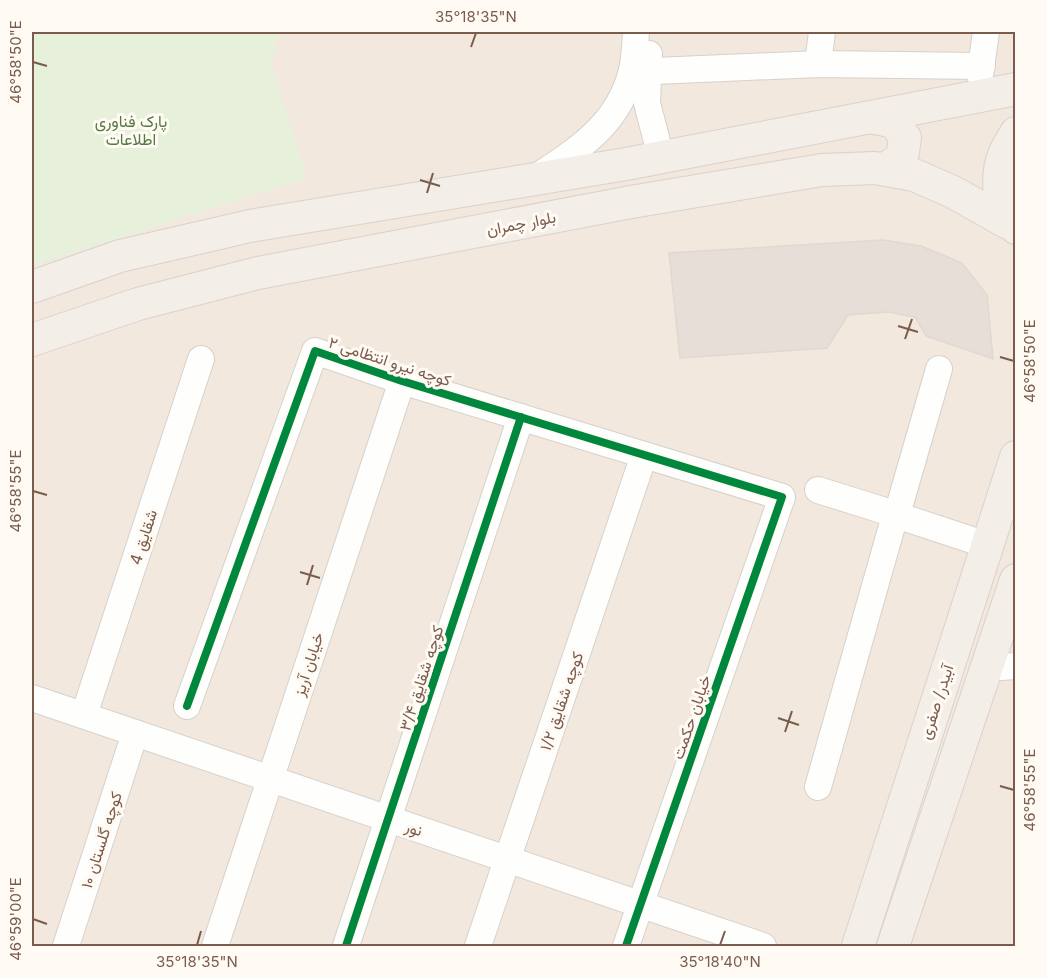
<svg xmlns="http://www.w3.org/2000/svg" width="1047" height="978" viewBox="0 0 1047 978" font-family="Inter,Vazirmatn,sans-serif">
  <rect width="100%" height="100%" fill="#f9f5f0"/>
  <rect fill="#f2e8de" x="32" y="32" width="983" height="914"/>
  <polygon fill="#e7f0db" points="32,32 280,32 271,64 307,178 32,266"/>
  <polygon fill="#e6ded7" stroke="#e2d8d2" stroke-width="1.5" points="883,240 921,246 962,263 987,295 993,359 926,336 915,317 888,312 848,315 827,348 680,358 669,253"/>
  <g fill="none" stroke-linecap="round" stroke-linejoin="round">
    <defs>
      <g id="minor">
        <polyline points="649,54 647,103 661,157"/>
        <polyline points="818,64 822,32"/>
        <polyline points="632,72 818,64 982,66"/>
        <polyline points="980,75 986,32"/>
        <path d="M535,178C577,150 617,126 631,74C635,60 635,45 636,32"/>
        <polyline points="818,490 882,510"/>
        <polyline points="900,504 939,369"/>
        <polyline points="905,518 987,545"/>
        <polyline points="985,668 1016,666"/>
        <polyline points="32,698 763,946"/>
        <polyline points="187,706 315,351 402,381 782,497 626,946"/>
        <polyline points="84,715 201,359"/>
        <polyline points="818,787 892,526"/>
        <polyline points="66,946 135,733"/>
        <polyline points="215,946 402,381"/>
        <polyline points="346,946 521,417"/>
        <polyline points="478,946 644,455"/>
      </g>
      <g id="major">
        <polyline points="875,118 895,122 905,138 902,158 885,169"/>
        <path d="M1016,133C1012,140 1007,147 1004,155C996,175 997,214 1016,228"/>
        <polyline points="32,287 120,256 250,226 626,164 1016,89"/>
        <polyline points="32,340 138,304 258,273 631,202 822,170 875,168 914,175 953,192 1008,223"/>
        <polyline points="858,946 1016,457"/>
        <polyline points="893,946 1016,580"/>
      </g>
    </defs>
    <use href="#minor" stroke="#d7d1cb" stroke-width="28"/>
    <use href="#major" stroke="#dad1cc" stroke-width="34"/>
    <use href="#minor" stroke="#fefefd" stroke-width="26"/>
    <use href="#major" stroke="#f3eee8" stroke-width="32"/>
    <defs>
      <g id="cycleway">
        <polyline points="187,706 315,351 402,381 782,497 626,946"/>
        <polyline points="346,946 521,417"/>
      </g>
    </defs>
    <use href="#cycleway" stroke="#fffaf3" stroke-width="11"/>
    <use href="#cycleway" stroke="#00873e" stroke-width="8"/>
  </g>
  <path fill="none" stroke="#7a5c4d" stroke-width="2" d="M471,47L476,33M33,62L47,66M420,180L440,186M427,193L433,173M898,326L918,332M905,339L912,319M1000,357L1014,361M33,491L47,495M300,572L320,578M307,585L313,565M778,718L799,725M785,732L792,711M1000,786L1014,790M33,919L47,924M197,945L201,931M720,945L725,931"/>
  <g text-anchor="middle" stroke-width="6" stroke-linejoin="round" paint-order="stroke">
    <g font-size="16" fill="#537a41" stroke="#fffaf3">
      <text x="131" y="127">پارک فناوری<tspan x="131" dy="18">اطلاعات</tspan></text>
    </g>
    <g font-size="16" fill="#7a5c4d" stroke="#fffaf3">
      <text transform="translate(521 223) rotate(-11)" y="6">بلوار چمران</text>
      <text transform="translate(390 361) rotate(18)" y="6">کوچه نیرو انتظامی ۲</text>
      <text transform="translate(143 537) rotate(-72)" y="6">شقایق 4</text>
      <text transform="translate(308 664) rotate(-72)" y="6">خیابان آریز</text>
      <text transform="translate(421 678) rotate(-72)" y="6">کوچه شقایق ۳/۴</text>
      <text transform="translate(561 701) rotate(-71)" y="6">کوچه شقایق ۱/۲</text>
      <text transform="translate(936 702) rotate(-72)" y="6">آبیدر/ صفری</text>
      <text transform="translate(691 717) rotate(-71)" y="6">خیابان حکمت</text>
      <text transform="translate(414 828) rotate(19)" y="6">نور</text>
      <text transform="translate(101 840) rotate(-72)" y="6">کوچه گلستان ۱۰</text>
    </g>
  </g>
  <rect width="1047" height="978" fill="none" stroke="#fffaf3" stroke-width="66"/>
  <rect x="33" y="33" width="981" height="912" fill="none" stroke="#7a5c4d" stroke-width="2"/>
  <g font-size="15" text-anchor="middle" fill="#7a5c4d">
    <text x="476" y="22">35°18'35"N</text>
    <text transform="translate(16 62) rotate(-90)" y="5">46°58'50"E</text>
    <text transform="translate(1030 361) rotate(-90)" y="5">46°58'50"E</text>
    <text transform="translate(16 491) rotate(-90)" y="5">46°58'55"E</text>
    <text transform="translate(1030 790) rotate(-90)" y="5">46°58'55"E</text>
    <text transform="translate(16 919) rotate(-90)" y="5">46°59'00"E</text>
    <text x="197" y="967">35°18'35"N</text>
    <text x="720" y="967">35°18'40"N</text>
  </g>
</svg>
